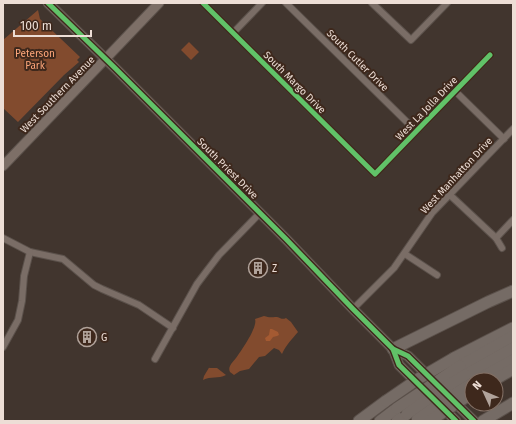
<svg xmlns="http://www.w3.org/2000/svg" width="516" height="424" viewBox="0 0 516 424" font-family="'Fira Sans',sans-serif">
  <rect width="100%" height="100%" fill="#41352e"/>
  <g fill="#824b2e">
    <polygon points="38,10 40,19 80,57 77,60 79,62 64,75 18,122 3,108 3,40"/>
    <polygon points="189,42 199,52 191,60 181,50"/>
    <path d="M264,316C270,318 271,317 277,317C281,318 282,320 286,318L291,322L298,332C292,339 286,345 282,354L279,350L274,348L265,356L259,357L249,369L240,371L234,375L230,372C229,370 229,368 230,366C231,363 234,361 236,358C241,351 258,327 255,319Z"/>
    <path d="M210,366L209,368H217L226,375C218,379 211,376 203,380L204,376Z"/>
  </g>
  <polygon fill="#a45a32" points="270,329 272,329 278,332 279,335 277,336 273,337 270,341 266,341 265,338 269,335"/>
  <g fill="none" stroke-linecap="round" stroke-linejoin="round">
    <defs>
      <g id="minor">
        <polyline points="203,3 375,174 490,55"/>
        <polyline points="286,3 416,131"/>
        <polyline points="372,3 411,40 447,3"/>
        <polyline points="233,33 262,3"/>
        <polyline points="455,91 504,139"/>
        <polyline points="450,195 496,238 502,248"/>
        <polyline points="3,238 30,252 63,259 94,285 102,289 139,305 173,328"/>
        <polyline points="496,238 513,220"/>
        <polyline points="405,254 437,275"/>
        <polyline points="353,309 394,268 432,213 513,129"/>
        <polyline points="3,347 18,320 22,301 24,276 30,252"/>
        <polyline points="155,359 197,284 206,272 219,255 260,213"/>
      </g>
      <g id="secondary">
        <polyline points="48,3 115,68 286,239 353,309 393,349 408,356 430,378"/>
        <polyline points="3,166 159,3"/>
        <polyline points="393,349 399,365 428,394"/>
        <polyline points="452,400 474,421"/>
        <polyline points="442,407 456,421"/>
      </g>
      <g id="motorway">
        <polyline points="393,349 488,302 513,291"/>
        <polyline points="454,358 513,328"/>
        <polyline points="460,366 513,336"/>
        <polyline points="465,375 513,348"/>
        <polyline points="477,380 513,360"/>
        <polyline points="494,380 513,369"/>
        <polyline points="359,421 386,401"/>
        <polyline points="380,421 397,408"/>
        <polyline points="397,421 407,414"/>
        <polyline points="483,421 513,403"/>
      </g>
    </defs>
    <use href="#minor" stroke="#5b514b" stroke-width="8"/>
    <use href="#secondary" stroke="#5b514b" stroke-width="11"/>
    <use href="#motorway" stroke="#5b514b" stroke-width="13"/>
    <use href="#minor" stroke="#7a6d66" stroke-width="6"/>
    <use href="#secondary" stroke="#7d6f67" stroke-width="9"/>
    <use href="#motorway" stroke="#756b65" stroke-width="11"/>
    <defs>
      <g id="motorway-bridge">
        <polyline points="386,401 418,379 454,358"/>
        <polyline points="397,408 460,366"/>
        <polyline points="407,414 435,394 465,375"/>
        <polyline points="417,420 442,402 471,384"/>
        <polyline points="430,421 472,393"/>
      </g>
    </defs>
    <use href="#motorway-bridge" stroke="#5b514b" stroke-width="13" stroke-linecap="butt"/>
    <use href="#motorway-bridge" stroke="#756b65" stroke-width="11"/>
    <defs>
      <g id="cycleway">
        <polyline points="48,3 115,68 286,239 353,309 393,349 408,356 474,421"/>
        <polyline points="203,3 375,174 490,55"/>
        <polyline points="393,349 399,365 456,421"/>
      </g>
    </defs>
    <use href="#cycleway" stroke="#3e281c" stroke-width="8"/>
    <use href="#cycleway" stroke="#61c268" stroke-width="5"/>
  </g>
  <defs>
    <symbol id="building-ring" viewBox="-11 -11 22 22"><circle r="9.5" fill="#3e281c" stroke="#b1a39b" stroke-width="1.5"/><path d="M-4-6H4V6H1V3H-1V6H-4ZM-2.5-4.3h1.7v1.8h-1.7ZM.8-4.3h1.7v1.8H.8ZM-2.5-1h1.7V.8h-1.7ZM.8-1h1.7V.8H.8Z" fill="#b1a39b"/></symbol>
  </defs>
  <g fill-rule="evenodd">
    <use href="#building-ring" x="247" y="257" width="22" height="22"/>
    <use href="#building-ring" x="76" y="326" width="22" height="22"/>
  </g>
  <g text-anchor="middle" stroke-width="4" stroke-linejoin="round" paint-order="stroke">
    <g font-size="10" fill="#fea67a" stroke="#3e281c">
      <text x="35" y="57">Peterson<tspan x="35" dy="12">Park</tspan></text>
    </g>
    <g font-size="10" fill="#edded6" stroke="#3e281c">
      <text transform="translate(358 60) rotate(45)" y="4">South Cutler Drive</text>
      <text transform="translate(295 82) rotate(45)" y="4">South Margo Drive</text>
      <text transform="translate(57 94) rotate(-46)" y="4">West Southern Avenue</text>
      <text transform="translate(426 108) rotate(-46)" y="4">West La Jolla Drive</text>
      <text transform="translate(228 168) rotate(45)" y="4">South Priest Drive</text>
      <text transform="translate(456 175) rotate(-47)" y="4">West Manhatton Drive</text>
    </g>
    <g font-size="10" fill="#edded6" stroke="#3e281c" text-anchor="start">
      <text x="272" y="272">Z</text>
      <text x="101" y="341">G</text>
    </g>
  </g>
  <rect width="516" height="424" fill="none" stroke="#edded6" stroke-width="8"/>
  <g transform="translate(484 392) rotate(314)"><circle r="19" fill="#3e281c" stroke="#847166"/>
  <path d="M0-3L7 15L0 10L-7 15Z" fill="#b1a39b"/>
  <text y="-6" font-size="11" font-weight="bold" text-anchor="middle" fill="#edded6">N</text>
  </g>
  <path d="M14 30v6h77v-6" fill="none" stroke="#edded6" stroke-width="2"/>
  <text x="20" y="30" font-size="12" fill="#edded6" stroke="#3e281c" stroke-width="3" paint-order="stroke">100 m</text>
</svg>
